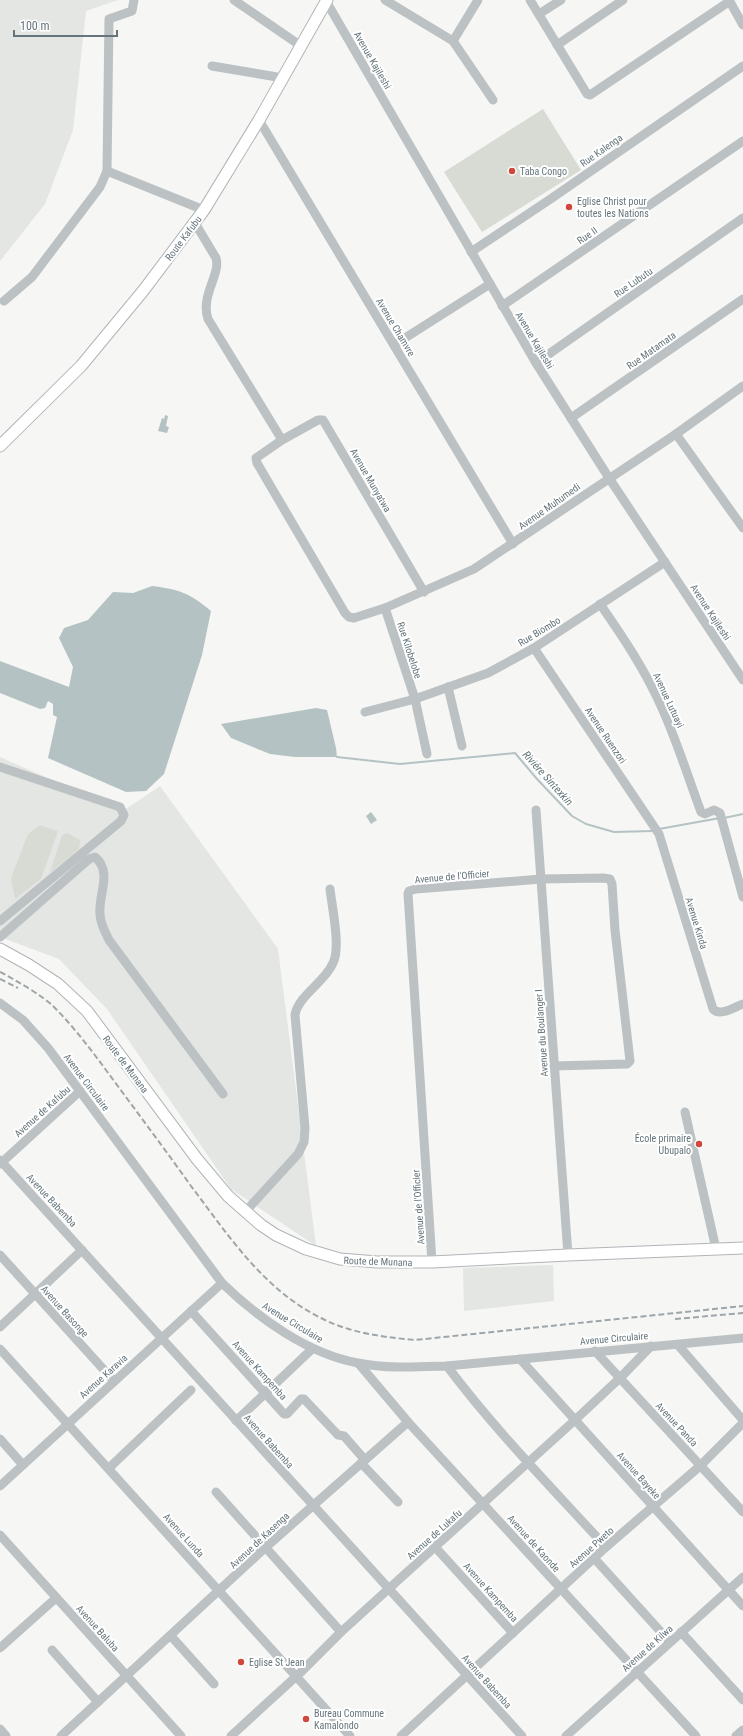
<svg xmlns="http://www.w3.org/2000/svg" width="743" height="1736" viewBox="0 0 743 1736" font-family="'Roboto Condensed',sans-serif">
  <rect width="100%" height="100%" fill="#f6f6f4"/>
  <g fill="#e4e6e4">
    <polygon points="0,0 118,0 86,11 73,130 45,204 0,261"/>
    <polygon points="0,757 123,811 160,786 278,949 316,1246 231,1189 107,1009 59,959 0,937"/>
    <polygon points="553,1265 554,1301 464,1311 463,1268"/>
  </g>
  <g fill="#d7dbd3">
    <polygon points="543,109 581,170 482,232 444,172"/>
    <polygon points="40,825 58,831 41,879 15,899 11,878 28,834"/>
    <polygon points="67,833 80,840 79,849 50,873 62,835"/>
  </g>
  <g fill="#b5c2c4">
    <polygon points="165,415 168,416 166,426 169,427 167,433 158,431 162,418 164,419"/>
    <path d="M152,586C178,589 190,593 211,611L202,655L164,774L146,791L126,792L48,758L57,717L53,715V704L48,701L45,708L40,709L0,693V661L69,687L73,667L59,638L64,628L88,620L113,592L133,593Z"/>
    <polygon points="316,708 327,710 336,748 337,757 295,757 270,754 231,738 221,724"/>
    <polygon points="371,812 377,820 371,824 366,816"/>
  </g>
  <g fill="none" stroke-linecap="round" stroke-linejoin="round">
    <g stroke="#b5c2c4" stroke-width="2">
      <polyline points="337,757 400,764 515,753 537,779 572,816 586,824 614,832 653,831"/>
      <polyline points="724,818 743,814"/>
      <polyline points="659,829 720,818"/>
    </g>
    <defs>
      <g id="major">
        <polyline points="0,446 81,366 143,291 204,210 259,120 327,0"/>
        <polyline points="0,949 29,965 58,984 87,1011 197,1159 228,1196 261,1225 276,1235 306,1249 340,1259 377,1262 432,1262 568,1255 743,1248"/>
      </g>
    </defs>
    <use href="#major" stroke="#b0b5b7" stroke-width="13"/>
    <g stroke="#bcc1c3" stroke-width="9">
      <polyline points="234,0 301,46"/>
      <polyline points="385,0 453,41 493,100"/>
      <polyline points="530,0 587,94 590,95 730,1"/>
      <polyline points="729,0 743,25"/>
      <polyline points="326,1 536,363 609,478 743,680"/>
      <polyline points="539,14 561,0"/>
      <polyline points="453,41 478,0"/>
      <polyline points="557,45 623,0"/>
      <polyline points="212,66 283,78"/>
      <polyline points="259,120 513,544"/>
      <polyline points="107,171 204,210"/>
      <path d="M195,223L216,258C221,274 200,296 208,319L282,440"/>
      <polyline points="471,252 552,198 743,66"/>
      <polyline points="4,301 32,277 100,187 107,171 109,19 132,11 134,0"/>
      <polyline points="502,306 743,141"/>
      <polyline points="394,345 490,284"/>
      <polyline points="536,363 743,218"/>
      <polyline points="571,418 743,299"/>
      <polyline points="676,434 743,528"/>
      <polyline points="424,592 323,420 318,420 282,440 256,458 257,463 345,613 349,617 354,618 385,608 474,569 676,434 743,386"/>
      <path d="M600,604C623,637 645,670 661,706C677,741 688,777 701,812L705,814L714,810L720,813L743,897"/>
      <polyline points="385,608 415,699 488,673 534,648 665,562"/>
      <path d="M534,648L659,834L713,1009C720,1017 734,1007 743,1004"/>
      <polyline points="448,687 462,746"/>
      <polyline points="365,712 415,699 427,754"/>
      <polyline points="0,767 120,807 124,815 121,821 0,921"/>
      <polyline points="536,810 568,1255"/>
      <path d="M0,937L89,859L95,857C113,872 98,895 100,914C100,923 105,932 109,940L223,1094"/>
      <path d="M0,1003L23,1020L48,1048L222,1283C258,1318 308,1354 358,1363C387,1369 417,1367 447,1366L743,1338"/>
      <polyline points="685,1112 716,1249"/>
      <path d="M0,1160C175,1351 348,1544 522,1736"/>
      <polyline points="0,1164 80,1091"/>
      <path d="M245,1212L298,1154L304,1142L305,1128L295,1015C298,996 325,982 333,963C341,948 332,907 330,889"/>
      <polyline points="0,1255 114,1381"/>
      <polyline points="432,1262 408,894 409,891 416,889 541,879 603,878 610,879 612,884 615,930 630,1061 627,1064 554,1066"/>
      <polyline points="191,1311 284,1414 287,1414 301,1399 304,1399 338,1435 344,1436 365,1460"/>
      <polyline points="0,1327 82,1250"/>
      <polyline points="678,1345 743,1420"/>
      <polyline points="0,1349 350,1736"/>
      <polyline points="595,1351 743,1512"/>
      <polyline points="520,1359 743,1606"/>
      <polyline points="359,1364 408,1422 696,1736"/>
      <path d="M447,1366C495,1430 552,1488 606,1547"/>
      <polyline points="236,1421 312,1349"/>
      <polyline points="0,1439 23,1465"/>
      <polyline points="361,1463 398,1502"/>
      <polyline points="109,1468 191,1390"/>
      <polyline points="0,1486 222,1283"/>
      <polyline points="216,1492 341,1632"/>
      <polyline points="0,1535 181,1736"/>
      <polyline points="436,1548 513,1633"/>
      <polyline points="594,1558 670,1642"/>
      <polyline points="681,1632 743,1700"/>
      <polyline points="171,1636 214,1684"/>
      <polyline points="0,1648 56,1598"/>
      <polyline points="52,1650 98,1702"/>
      <polyline points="0,1729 6,1736"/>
      <polyline points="61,1736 266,1547 408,1422"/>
      <polyline points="231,1736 301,1672 341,1632 575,1420 620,1378 651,1346"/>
      <polyline points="401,1736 606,1547 700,1466 743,1423"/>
      <polyline points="566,1736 743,1577"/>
      <polyline points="736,1736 743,1730"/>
    </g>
    <use href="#major" stroke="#fff" stroke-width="11"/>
    <g stroke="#9ea6a9" stroke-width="2" stroke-dasharray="6 3" stroke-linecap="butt">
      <path d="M0,972C14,979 43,996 53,1006C76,1029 95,1055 114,1081C140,1116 166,1151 191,1186C228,1235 264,1290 321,1318C350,1333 382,1337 415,1340L743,1306"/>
      <polyline points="0,979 18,988"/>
      <polyline points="675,1319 743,1313"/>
    </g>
  </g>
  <g fill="#d0483b" stroke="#fff" stroke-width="1.5">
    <circle cx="512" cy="171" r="4"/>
    <circle cx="569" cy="207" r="4"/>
    <circle cx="699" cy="1144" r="4"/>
    <circle cx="241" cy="1662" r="4"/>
    <circle cx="306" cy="1719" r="4"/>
  </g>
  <g text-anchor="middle" stroke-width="4" stroke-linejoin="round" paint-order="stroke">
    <g font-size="10" fill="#65757b" stroke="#fff">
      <text transform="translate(373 60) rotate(60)" y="4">Avenue Kajileshi</text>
      <text transform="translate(601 150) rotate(-35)" y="4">Rue Kalenga</text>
      <text transform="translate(587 235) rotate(-34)" y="4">Rue II</text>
      <text transform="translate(183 238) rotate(-53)" y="4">Route Kafubu</text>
      <text transform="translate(633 282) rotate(-35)" y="4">Rue Lubutu</text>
      <text transform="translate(396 327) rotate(59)" y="4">Avenue Chamvre</text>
      <text transform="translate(535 340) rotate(59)" y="4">Avenue Kajileshi</text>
      <text transform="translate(651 350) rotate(-35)" y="4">Rue Matamata</text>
      <text transform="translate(371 480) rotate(60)" y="4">Avenue Munyatwa</text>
      <text transform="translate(549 506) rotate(-35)" y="4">Avenue Muhumedi</text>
      <text transform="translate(711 612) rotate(57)" y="4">Avenue Kajileshi</text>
      <text transform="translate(539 631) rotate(-31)" y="4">Rue Biombo</text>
      <text transform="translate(410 650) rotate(72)" y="4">Rue Kilobelobe</text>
      <text transform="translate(669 700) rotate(65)" y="4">Avenue Lutuayi</text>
      <text transform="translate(606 735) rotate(56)" y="4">Avenue Ruenzori</text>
      <text transform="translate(452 876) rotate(-5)" y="4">Avenue de l'Officier</text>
      <text transform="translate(697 923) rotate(73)" y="4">Avenue Kinda</text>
      <text transform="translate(541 1033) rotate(-94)" y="4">Avenue du Boulanger I</text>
      <text transform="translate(126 1064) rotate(53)" y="4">Route de Munana</text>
      <text transform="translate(87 1082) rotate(53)" y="4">Avenue Circulaire</text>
      <text transform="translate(42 1111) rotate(-42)" y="4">Avenue de Kafubu</text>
      <text transform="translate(52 1200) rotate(47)" y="4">Avenue Babemba</text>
      <text transform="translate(418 1207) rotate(-94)" y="4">Avenue de l'Officier</text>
      <text transform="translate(378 1261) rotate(2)" y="4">Route de Munana</text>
      <text transform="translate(65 1311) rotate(48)" y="4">Avenue Basonge</text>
      <text transform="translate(293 1322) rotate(31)" y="4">Avenue Circulaire</text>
      <text transform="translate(614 1338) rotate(-5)" y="4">Avenue Circulaire</text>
      <text transform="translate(260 1370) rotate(48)" y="4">Avenue Kampemba</text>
      <text transform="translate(103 1376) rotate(-42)" y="4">Avenue Karavia</text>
      <text transform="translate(677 1424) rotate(47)" y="4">Avenue Panda</text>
      <text transform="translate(269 1441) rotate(48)" y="4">Avenue Babemba</text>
      <text transform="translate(639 1475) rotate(48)" y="4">Avenue Bayeke</text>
      <text transform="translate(434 1534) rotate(-42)" y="4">Avenue de Lukafu</text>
      <text transform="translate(184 1535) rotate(48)" y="4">Avenue Lunda</text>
      <text transform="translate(259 1540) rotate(-43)" y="4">Avenue de Kasenga</text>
      <text transform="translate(534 1543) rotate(48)" y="4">Avenue de Kaonde</text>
      <text transform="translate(591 1547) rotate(-42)" y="4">Avenue Pweto</text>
      <text transform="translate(491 1592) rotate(48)" y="4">Avenue Kampemba</text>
      <text transform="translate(98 1628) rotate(48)" y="4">Avenue Baluba</text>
      <text transform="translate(647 1648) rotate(-42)" y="4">Avenue de Kilwa</text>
      <text transform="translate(487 1681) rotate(48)" y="4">Avenue Babemba</text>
    </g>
    <g font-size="10" fill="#65757b" stroke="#fff" text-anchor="start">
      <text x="520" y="175">Taba Congo</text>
      <text x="577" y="205">Eglise Christ pour<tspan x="577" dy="12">toutes les Nations</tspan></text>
      <text x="691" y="1142" text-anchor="end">École primaire<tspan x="691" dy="12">Ubupalo</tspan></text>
      <text x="249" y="1666">Eglise St Jean</text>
      <text x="314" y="1717">Bureau Commune<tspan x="314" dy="12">Kamalondo</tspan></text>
    </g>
    <g font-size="11" font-style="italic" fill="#607477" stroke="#fff">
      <text transform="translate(548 778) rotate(48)" y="4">Riviére Sintexkin</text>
    </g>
  </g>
  <path d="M14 30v6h103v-6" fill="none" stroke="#65757b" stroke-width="2"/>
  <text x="20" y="30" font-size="12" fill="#65757b" stroke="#ffffff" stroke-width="3" paint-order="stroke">100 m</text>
</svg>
